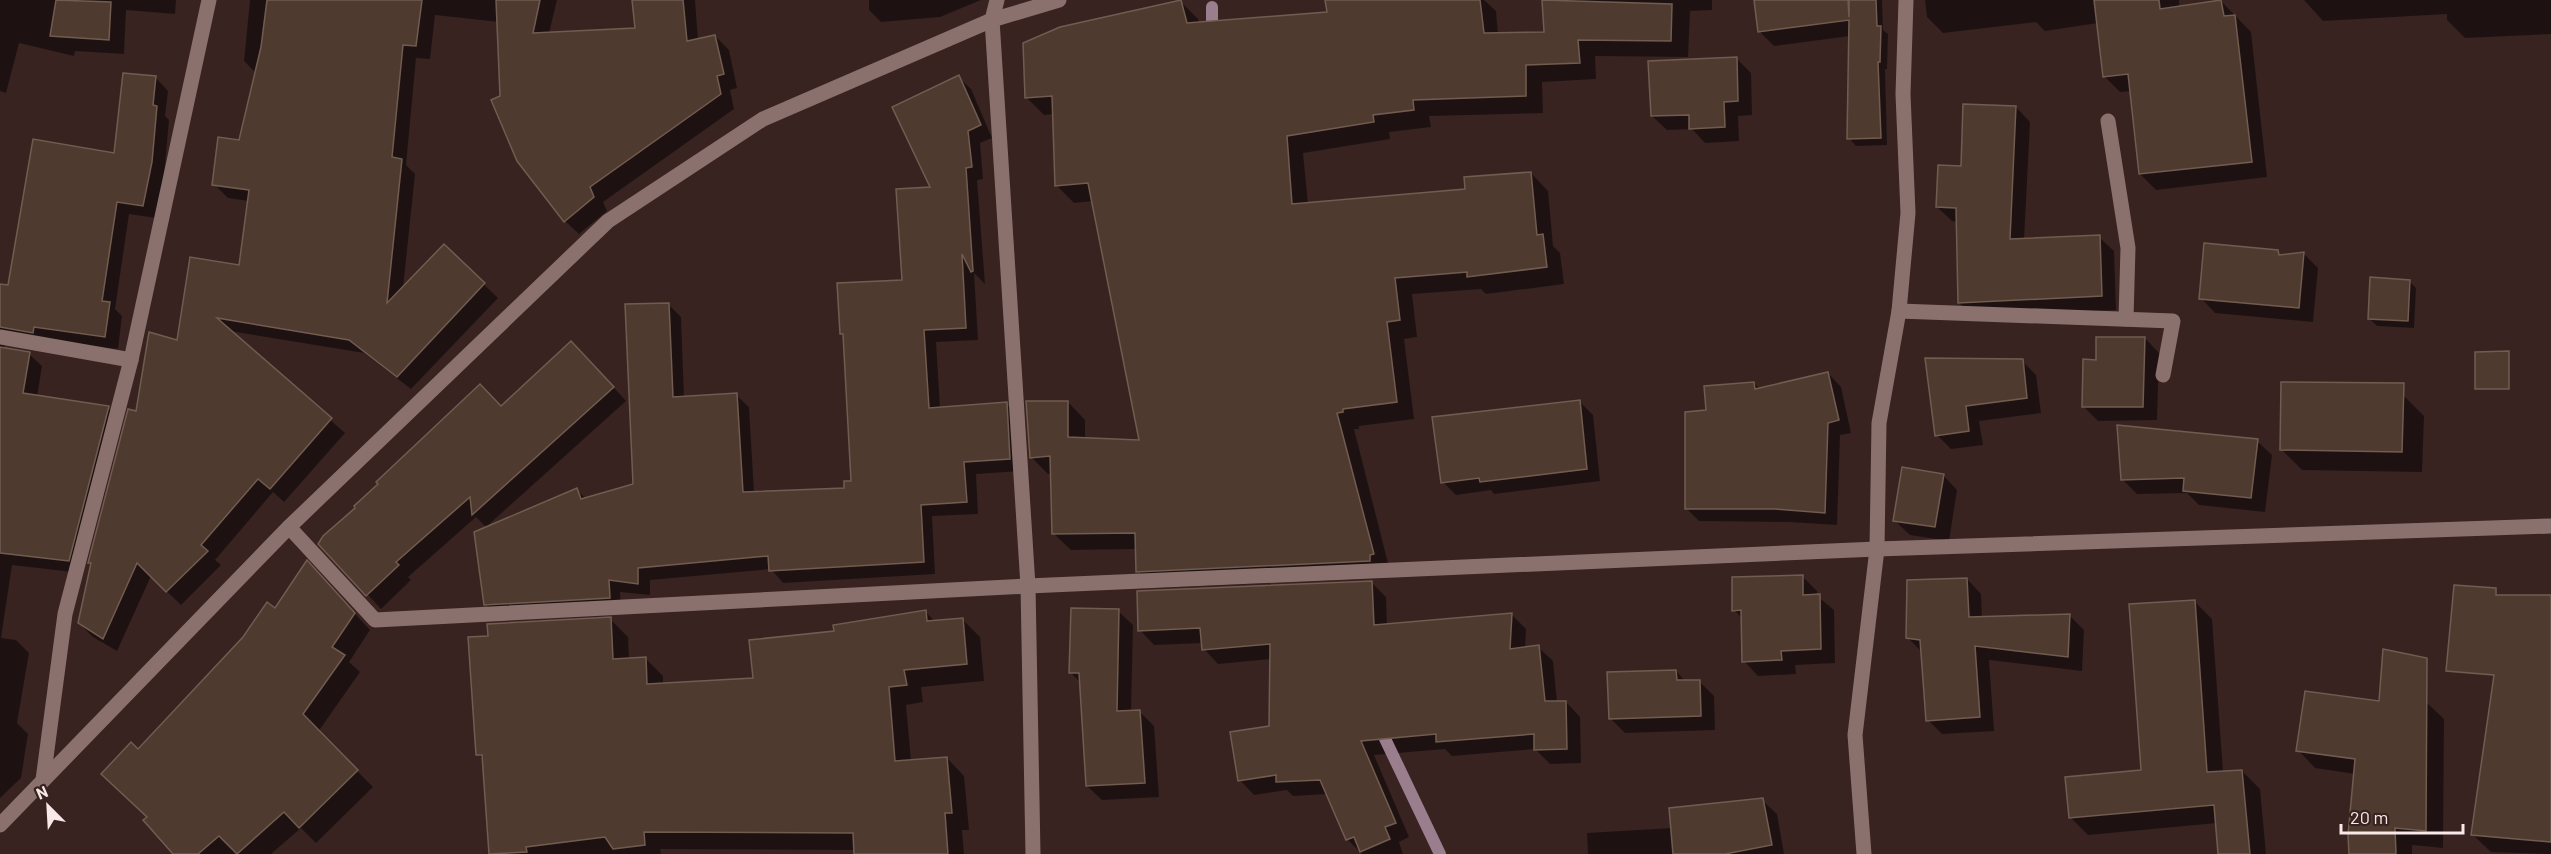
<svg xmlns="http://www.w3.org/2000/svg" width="2551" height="854" viewBox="0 0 2551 854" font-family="Barlow,sans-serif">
  <rect width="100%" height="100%" fill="#382321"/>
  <g fill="#0007">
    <polygon points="0,0 176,0 175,14 126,10 124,54 75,51 74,56 19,43 6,93 0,91"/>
    <polygon points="250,0 557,0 549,33 637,29 635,0 695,0 698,40 715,36 729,50 737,88 730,90 734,109 603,202 607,211 579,234 565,221 502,97 499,22 435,15 430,59 416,58 406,165 415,174 403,288 444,246 498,298 411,389 364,353 230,331 345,433 284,502 273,492 215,560 221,565 181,605 151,576 117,651 93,637 79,623 92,565 90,562 137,412 179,342 240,267 249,201 228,198 214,184 240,141 256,73 244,61"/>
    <polygon points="869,0 981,0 940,17 881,22 869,10"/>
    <polygon points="1327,0 1484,0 1496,11 1498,35 1545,33 1543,0 1712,0 1712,10 1690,11 1688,57 1595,56 1596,79 1542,82 1543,113 1429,116 1431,127 1389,132 1390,139 1303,153 1308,204 1467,190 1531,173 1548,191 1553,246 1560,253 1564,284 1486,294 1481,289 1412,294 1417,337 1404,339 1414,419 1359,426 1359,429 1354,429 1390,571 1387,572 1387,578 1155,588 1138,571 1137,549 1071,550 1053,533 1052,474 1048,474 1031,457 1068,402 1085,420 1085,439 1140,442 1093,201 1074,203 1057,186 1054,114 1044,115 1027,98 1181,2 1198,19 1199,23 1328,13"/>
    <polygon points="1755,0 1882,0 1883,30 1888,34 1887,69 1885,69 1887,145 1856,146 1849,138 1850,36 1774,46 1760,32"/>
    <polygon points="1925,0 2179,0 2179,7 2221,1 2251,32 2267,177 2156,190 2140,174 2131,91 2120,92 2104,76 2098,23 2045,31 2036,22 1943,33 1927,17"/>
    <polygon points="2304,0 2551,0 2551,34 2465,38 2447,20 2447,14 2323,21"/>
    <polygon points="1736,58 1751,73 1752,115 1738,116 1739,141 1705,143 1692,129 1667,130 1652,116"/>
    <polygon points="958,77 971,89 992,138 980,143 983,179 977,180 985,284 974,273 978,340 936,342 940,408 1006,404 1018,416 1022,471 976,474 978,514 932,516 935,574 783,583 771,569 650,580 650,595 620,592 621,610 498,616 485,604 577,490 586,499 635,485 668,304 681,317 684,398 736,395 749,407 754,493 846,489 852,482 845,337 841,334 904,281 933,188"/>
    <polygon points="156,78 168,91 165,116 169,120 164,176 156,218 129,214 115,309 122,316 118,349 46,339 10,340 2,349 29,354 42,366 37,397 108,408 121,421 81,573 12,565 1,638 16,640 29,653 17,723 28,734 21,778 0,798 0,285 9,287 116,155"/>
    <polygon points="2016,107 2030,122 2024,240 2099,237 2114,251 2116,310 1974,317 1959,303 1958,222 1952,221 1937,207"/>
    <polygon points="2277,251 2282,256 2304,254 2318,268 2313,322 2215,313 2201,298"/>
    <polygon points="2409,281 2416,288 2414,328 2377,326 2369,318"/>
    <polygon points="2145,338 2159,353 2157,420 2098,421 2084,407 2097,361"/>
    <polygon points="585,356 626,401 486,527 476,517 408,577 411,580 381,609 320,543 501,407"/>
    <polygon points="1927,360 2022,361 2036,375 2041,413 1979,421 1983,445 1951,449 1937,435"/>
    <polygon points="1828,373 1841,387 1851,433 1840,435 1837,525 1789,522 1699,521 1686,508 1754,383 1760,389"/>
    <polygon points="2403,395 2424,416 2422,472 2302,470 2282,450"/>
    <polygon points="1580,402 1593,415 1600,481 1494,494 1491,490 1456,495 1443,482"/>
    <polygon points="2257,441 2272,455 2265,512 2199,505 2187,493 2137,494 2122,479"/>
    <polygon points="1943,475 1957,490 1949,541 1910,535 1895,521"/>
    <polygon points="1802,576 1817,591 1817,596 1834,610 1835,663 1795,665 1796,674 1758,676 1744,661 1743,619 1734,610"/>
    <polygon points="323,579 370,630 349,662 360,672 318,732 373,787 316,843 301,828 271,854 175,854 149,817 138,751 276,610"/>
    <polygon points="1967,579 1981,594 1982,618 2069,615 2084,630 2082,671 1989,660 1994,731 1942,734 1928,720 1923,653 1908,638"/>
    <polygon points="1371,582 1386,597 1387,625 1512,615 1526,629 1525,648 1538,647 1553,661 1557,702 1566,702 1580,717 1581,763 1550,764 1535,749 1452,756 1445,749 1374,755 1409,837 1399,842 1403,854 1362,854 1347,839 1328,794 1293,796 1287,790 1254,795 1240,780 1271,727 1271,659 1218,664 1204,649 1203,643 1154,645 1140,630"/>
    <polygon points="2194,601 2212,619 2223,772 2242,771 2260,789 2266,854 2220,854 2217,823 2088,835 2070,817 2142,771"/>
    <polygon points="1118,611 1133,625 1131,712 1140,712 1154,726 1159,797 1102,800 1087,786 1081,683 1070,672"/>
    <polygon points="926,612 935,622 962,619 980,637 984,681 921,687 923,702 906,705 911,761 947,758 964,776 969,830 962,830 964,854 856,854 856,850 660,849 661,854 491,854 484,760 478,754 490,637 610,619 628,637 629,659 645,658 663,676 663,684 755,679 836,632"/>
    <polygon points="1676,671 1686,682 1699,681 1714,696 1715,730 1625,733 1611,719"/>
    <polygon points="2426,702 2444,719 2443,848 2412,845 2412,854 2351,854 2355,774 2315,768 2298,750 2380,703"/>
    <polygon points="2551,706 2551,854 2491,852 2472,834"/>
    <polygon points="1762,800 1777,814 1784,854 1588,854 1587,833 1672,828"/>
  </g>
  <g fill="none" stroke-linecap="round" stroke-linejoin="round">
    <g stroke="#9a7e8e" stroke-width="12">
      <polyline points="1212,7 1212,36"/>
      <polyline points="1378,724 1440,854"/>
    </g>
  </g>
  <g fill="#4f3a30" stroke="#725c50" stroke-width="1.5">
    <polygon points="56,0 111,2 109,40 50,36"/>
    <polygon points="267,0 422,0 416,46 403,45 392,157 402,159 387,303 444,244 485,283 397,377 349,340 217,318 332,418 270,489 258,479 201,545 208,551 166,592 137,563 103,639 78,623 91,563 88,563 128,409 136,411 149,332 177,340 190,257 239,265 249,190 212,185 218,137 239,140 261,47"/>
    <polygon points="496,0 540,0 533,33 635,28 632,0 683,0 687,41 715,35 724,74 717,76 721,94 590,187 594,197 564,222 517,161 491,100 500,96"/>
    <polygon points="1181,0 1187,23 1327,12 1325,0 1480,0 1484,33 1544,32 1542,0 1672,4 1671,41 1578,40 1580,63 1526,65 1526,96 1413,100 1414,110 1373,115 1374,122 1287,136 1292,204 1465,189 1464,177 1531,172 1537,235 1543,234 1547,267 1467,277 1467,272 1395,278 1400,320 1387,322 1397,402 1343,409 1343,412 1337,413 1374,554 1370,555 1370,561 1136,572 1135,533 1052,534 1050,456 1030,458 1026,401 1068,401 1068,437 1139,440 1088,183 1055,186 1052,96 1025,98 1023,43 1060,27"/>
    <polygon points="1754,0 1848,0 1849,17 1849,0 1876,0 1877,26 1881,26 1880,62 1878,62 1881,138 1847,139 1849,20 1758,32"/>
    <polygon points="2094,0 2159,0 2160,9 2221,0 2224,16 2235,15 2252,162 2139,174 2128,74 2103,77"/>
    <polygon points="1737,57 1738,101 1724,102 1725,127 1689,129 1689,115 1651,116 1648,61"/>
    <polygon points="123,73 156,76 153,105 157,106 152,162 143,206 117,202 102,301 110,302 105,337 34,327 33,333 0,327 0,284 8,285 33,139 114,153"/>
    <polygon points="959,75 981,125 968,131 972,167 966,168 973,271 971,272 962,254 966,328 924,330 929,408 1007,402 1010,459 964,462 967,502 921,505 924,562 769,571 768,556 638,568 638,584 609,580 610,598 484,605 474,532 577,488 581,499 633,484 625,304 669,303 673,397 737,393 743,492 844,488 844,481 851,481 843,334 840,334 837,283 902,280 896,189 930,187 892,107"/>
    <polygon points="1963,104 2016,106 2010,239 2100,235 2102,296 1958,303 1956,208 1936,207 1938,165 1961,166"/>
    <polygon points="2204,243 2278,250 2279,255 2304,252 2299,308 2199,299"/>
    <polygon points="2370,277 2410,280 2408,321 2368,319"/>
    <polygon points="2096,337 2145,337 2143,407 2082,407 2083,359 2096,360"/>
    <polygon points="571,341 614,387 472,515 470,497 396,562 399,565 366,596 318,544 323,536 355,508 354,506 378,484 376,482 480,384 501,406"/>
    <polygon points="0,347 30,352 23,393 109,406 69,561 0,553"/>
    <polygon points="2509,351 2509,389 2475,389 2475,352"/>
    <polygon points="1925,358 2023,359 2027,398 1966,406 1969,431 1935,436"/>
    <polygon points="1828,372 1839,420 1828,423 1825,513 1775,509 1685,509 1685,412 1706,410 1704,386 1754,382 1755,389"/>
    <polygon points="2281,382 2404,383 2402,452 2280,450"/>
    <polygon points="1580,400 1587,469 1480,482 1479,478 1441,483 1432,417"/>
    <polygon points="2117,425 2258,439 2251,498 2183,491 2184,478 2121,480"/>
    <polygon points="1902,467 1944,474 1935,527 1893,521"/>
    <polygon points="307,560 355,613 332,647 345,655 303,714 358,770 299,828 284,812 237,854 219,836 198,854 173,854 143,820 147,817 101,774 131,742 138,749 243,637 267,602 275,608"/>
    <polygon points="1803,575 1803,595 1820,594 1821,649 1781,651 1782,660 1742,662 1741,610 1732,611 1732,577"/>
    <polygon points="1967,578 1969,617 2070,614 2068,657 1975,646 1980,717 1926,721 1920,640 1906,638 1907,580"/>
    <polygon points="1372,581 1374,625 1512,613 1510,649 1539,645 1545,701 1566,701 1567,749 1534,750 1534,734 1436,742 1436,734 1361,741 1396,823 1385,827 1390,839 1360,852 1354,837 1346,840 1320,780 1276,782 1276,775 1238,781 1230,732 1269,726 1270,644 1202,650 1200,628 1138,631 1137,591"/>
    <polygon points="2454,585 2496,588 2496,595 2551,595 2551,842 2471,835 2494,675 2446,671"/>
    <polygon points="2195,600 2207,772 2242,770 2250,854 2218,854 2214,805 2069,818 2065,777 2141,770 2129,604"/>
    <polygon points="1071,608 1119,609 1117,711 1140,710 1145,783 1086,786 1079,673 1069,673"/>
    <polygon points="926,610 927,621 963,618 967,664 904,670 907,685 889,687 895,761 947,757 952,813 945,813 948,854 854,854 853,833 644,832 645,845 613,849 605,837 526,847 527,852 489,854 482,755 476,755 468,637 488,636 487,624 611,617 613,659 646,657 647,684 753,678 749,640 834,631 833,625"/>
    <polygon points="2383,649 2427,658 2426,831 2395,828 2396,854 2349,854 2348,835 2355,759 2296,751 2305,691 2379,701"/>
    <polygon points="1676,670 1677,680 1700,680 1701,716 1609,719 1607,672"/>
    <polygon points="1763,798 1772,845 1725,854 1673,854 1669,808"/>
  </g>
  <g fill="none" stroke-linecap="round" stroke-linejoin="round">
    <g stroke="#8b716e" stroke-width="15">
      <polyline points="997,0 992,20 1028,586 1033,854"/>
      <polyline points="2108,121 2128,248 2126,319"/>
      <polyline points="1899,311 2173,321 2163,375"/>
      <polyline points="0,337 131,360"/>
      <polyline points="289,527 375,620 1028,586 1877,549 2551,526"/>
      <polyline points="43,780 65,614 131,360 209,0"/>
      <polyline points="1864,854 1855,735 1877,549 1879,423 1899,311 1908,213 1903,94 1906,0"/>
    </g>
    <polyline stroke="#8b716e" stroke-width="15" points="0,825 289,527 608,221 763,119 992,20 1059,0"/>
  </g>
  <g transform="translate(48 806) rotate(336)" stroke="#382321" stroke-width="4.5" paint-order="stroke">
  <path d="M0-4.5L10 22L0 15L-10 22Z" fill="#f8e9e8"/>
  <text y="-9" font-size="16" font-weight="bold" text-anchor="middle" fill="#f8e9e8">N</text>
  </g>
  <path d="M2341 824v9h122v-9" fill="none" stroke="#f8e9e8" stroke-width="3"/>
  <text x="2350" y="824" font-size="18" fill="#f8e9e8" stroke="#382321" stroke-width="4.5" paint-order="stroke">20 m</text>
</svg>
